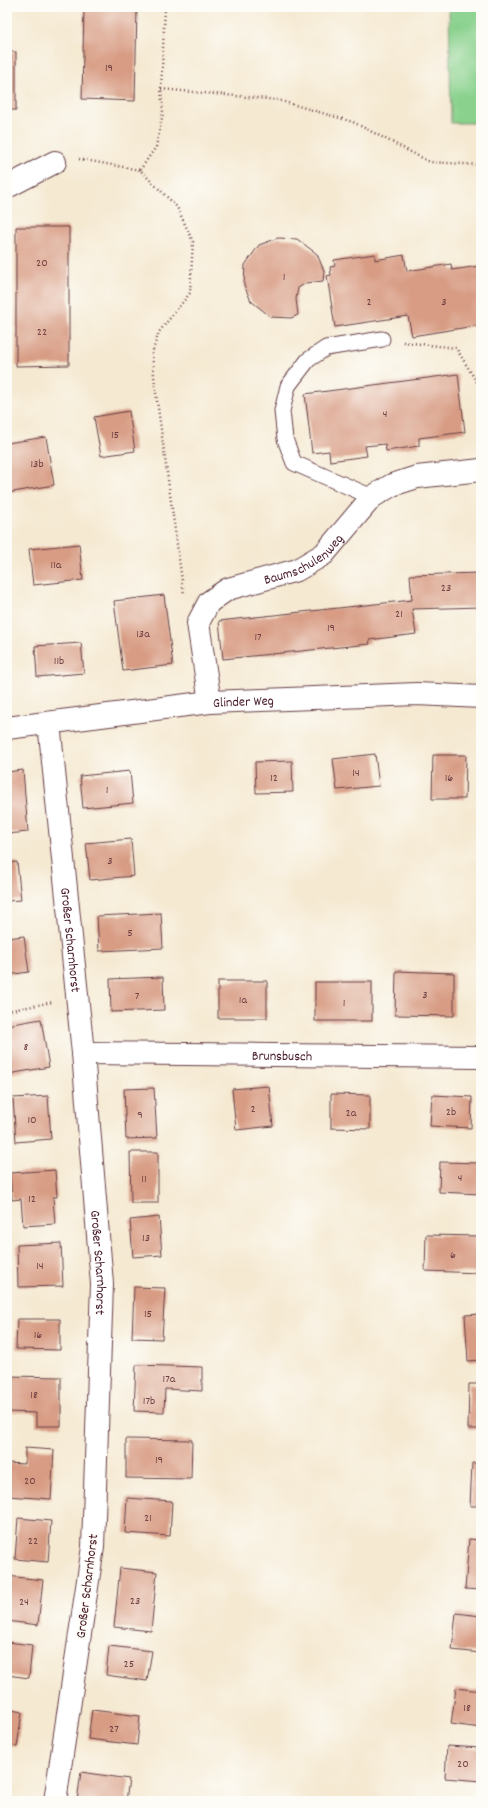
<svg xmlns="http://www.w3.org/2000/svg" width="488" height="1808" viewBox="0 0 488 1808" font-family="Dekko,sans-serif">
  <rect width="100%" height="100%" fill="#fdfcf7"/>
  <filter id="ink" filterUnits="userSpaceOnUse"><feTurbulence type="fractalNoise" baseFrequency=".025" numOctaves="2"/><feDisplacementMap in="SourceGraphic" scale="8" xChannelSelector="R" yChannelSelector="G"/><feConvolveMatrix kernelMatrix="1 2 1 2 8 2 1 2 1" color-interpolation-filters="sRGB"/></filter>
  <filter id="wash" filterUnits="userSpaceOnUse"><feTurbulence type="fractalNoise" baseFrequency=".012" numOctaves="4" result="noise"/><feDisplacementMap in="SourceGraphic" scale="16" xChannelSelector="R" yChannelSelector="G"/><feGaussianBlur stdDeviation="0.9" result="paint"/><feColorMatrix in="noise" values="0 0 0 0 0 0 0 0 0 0 0 0 0 0 0 0 0 1.4 0 .05"/><feComposite in="paint" operator="in"/></filter>
  <g filter="url(#wash)">
    <rect width="100%" height="100%" fill="#f5e9d2"/>
    <polygon fill="#89d18d" stroke="#6a785c" points="449,7 481,7 481,123 451,123"/>
    <g id="blocks">
      <g fill="#d89c84">
        <polygon points="84,7 137,7 135,101 82,99"/>
        <rect x="7" y="52" width="9" height="58"/>
        <polygon points="16,227 69,227 69,365 16,366"/>
        <polygon points="278,238 297,239 317,254 324,271 323,281 306,283 298,288 296,299 298,315 291,318 271,317 251,301 244,285 245,265 259,245"/>
        <polygon points="375,254 375,260 404,255 407,271 451,264 452,270 479,266 481,276 481,325 412,336 408,316 335,327 327,276 331,275 330,267 335,266 334,260"/>
        <polygon points="458,374 465,432 419,438 419,446 386,451 385,444 365,446 367,456 330,461 329,451 312,453 305,394"/>
        <polygon points="129,411 135,451 101,456 94,417"/>
        <polygon points="46,437 54,485 7,493 7,443"/>
        <polygon points="79,544 83,580 33,585 29,549"/>
        <polygon points="481,573 481,607 412,609 416,634 369,640 370,644 223,659 219,621 412,600 410,575"/>
        <polygon points="164,595 173,665 123,671 114,601"/>
        <polygon points="81,643 84,673 37,677 35,646"/>
        <polygon points="375,754 379,786 337,790 333,759"/>
        <polygon points="433,755 466,755 465,799 432,799"/>
        <polygon points="292,761 293,792 256,793 255,762"/>
        <polygon points="23,770 28,832 7,834 7,772"/>
        <polygon points="130,771 133,803 83,808 80,776"/>
        <polygon points="131,839 134,876 90,880 86,843"/>
        <polygon points="17,862 21,900 7,901 7,863"/>
        <polygon points="161,913 163,948 99,951 97,916"/>
        <polygon points="24,936 29,972 7,975 7,938"/>
        <polygon points="396,971 454,973 454,1016 395,1015"/>
        <polygon points="163,977 164,1010 111,1012 110,979"/>
        <rect x="218" y="981" width="49" height="37"/>
        <rect x="315" y="982" width="57" height="39"/>
        <polygon points="41,1019 49,1067 8,1074 7,1025"/>
        <polygon points="269,1086 273,1126 236,1130 232,1089"/>
        <polygon points="154,1088 157,1138 126,1139 124,1089"/>
        <polygon points="331,1094 370,1095 370,1129 331,1128"/>
        <polygon points="432,1095 472,1097 471,1128 430,1126"/>
        <polygon points="48,1096 51,1139 16,1142 13,1098"/>
        <polygon points="130,1152 158,1152 158,1203 131,1203"/>
        <polygon points="440,1162 481,1163 481,1194 439,1192"/>
        <polygon points="55,1170 57,1197 53,1197 55,1224 23,1226 21,1199 12,1200 10,1173"/>
        <polygon points="159,1217 162,1255 133,1257 130,1220"/>
        <polygon points="426,1235 481,1236 481,1273 425,1271"/>
        <polygon points="61,1243 63,1286 18,1287 17,1245"/>
        <polygon points="134,1287 165,1288 162,1339 132,1338"/>
        <polygon points="481,1314 481,1360 468,1361 465,1315"/>
        <polygon points="17,1319 60,1319 60,1350 16,1349"/>
        <polygon points="136,1365 202,1367 202,1391 165,1389 164,1412 134,1411"/>
        <polygon points="7,1376 61,1377 61,1426 36,1426 36,1413 7,1412"/>
        <polygon points="469,1384 481,1384 481,1429 468,1429"/>
        <polygon points="126,1439 192,1440 191,1479 126,1478"/>
        <polygon points="25,1448 54,1450 51,1499 7,1496 7,1463 25,1464"/>
        <polygon points="472,1463 481,1464 481,1506 470,1506"/>
        <polygon points="127,1498 172,1501 170,1536 125,1533"/>
        <polygon points="18,1518 51,1521 48,1562 15,1559"/>
        <polygon points="469,1539 481,1540 481,1590 465,1589"/>
        <polygon points="120,1568 157,1572 151,1631 114,1627"/>
        <polygon points="7,1576 43,1580 38,1625 7,1621"/>
        <polygon points="456,1613 481,1616 481,1653 452,1650"/>
        <polygon points="7,1642 32,1645 29,1678 7,1675"/>
        <polygon points="109,1646 152,1651 147,1681 106,1675"/>
        <polygon points="456,1688 481,1691 481,1728 451,1724"/>
        <polygon points="7,1709 22,1712 17,1747 7,1745"/>
        <polygon points="92,1710 140,1716 137,1745 88,1739"/>
        <polygon points="447,1746 481,1748 481,1781 445,1778"/>
        <polygon points="81,1772 129,1779 126,1801 77,1801"/>
        <polygon points="7,1779 9,1779 8,1791 7,1791"/>
      </g>
    </g>
  </g>
  <g filter="url(#ink)">
    <use href="#blocks" fill-opacity="0" stroke="#643d44" stroke-width="1"/>
    <g fill="none" stroke-linecap="round" stroke-linejoin="round">
      <defs>
        <polyline id="service" points="372,497 294,463 285,439 282,411 288,386 308,360 326,348 382,339"/>
        <g id="minor">
          <polyline points="7,187 55,162"/>
          <path id="s1" d="M210,702L198,623L209,602L228,589L297,570L324,554L372,497L392,485L417,477L481,470"/>
          <path id="s2" d="M49,723L83,1053L102,1284L93,1547L55,1801"/>
          <path id="s3" d="M7,728L210,702L417,694L481,697"/>
          <path id="s4" d="M83,1053L481,1057"/>
        </g>
      </defs>
      <use href="#service" stroke="#643d44" stroke-width="17"/>
      <use href="#minor" stroke="#643d44" stroke-width="24"/>
      <g stroke="#643d44" stroke-width="2.5" stroke-dasharray="1 3" stroke-linecap="butt">
        <polyline points="161,89 278,100 353,122 430,162 481,165"/>
        <polyline points="79,159 140,170 177,207 193,242 190,293 159,332 152,353 155,386 184,595"/>
        <polyline points="140,170 156,147 163,113 161,89 165,7"/>
        <polyline points="403,342 456,348 481,389"/>
        <polyline points="7,1011 53,1002"/>
      </g>
      <use href="#service" stroke="#fff" stroke-width="15"/>
      <use href="#minor" stroke="#fff" stroke-width="22"/>
    </g>
  </g>
  <g text-anchor="middle" stroke-width="3.5" stroke-linejoin="round" paint-order="stroke">
    <g font-size="12" fill="#6e3e41">
      <text x="109" y="71">19</text>
      <text x="42" y="266">20</text>
      <text x="284" y="280">1</text>
      <text x="369" y="305">2</text>
      <text x="444" y="305">3</text>
      <text x="42" y="335">22</text>
      <text x="385" y="417">4</text>
      <text x="115" y="438">15</text>
      <text x="37" y="467">13b</text>
      <text x="56" y="568">11a</text>
      <text x="446" y="591">23</text>
      <text x="399" y="617">21</text>
      <text x="331" y="631">19</text>
      <text x="143" y="637">13a</text>
      <text x="258" y="640">17</text>
      <text x="59" y="664">11b</text>
      <text x="356" y="776">14</text>
      <text x="274" y="781">12</text>
      <text x="449" y="781">16</text>
      <text x="107" y="793">1</text>
      <text x="110" y="864">3</text>
      <text x="130" y="936">5</text>
      <text x="425" y="998">3</text>
      <text x="137" y="999">7</text>
      <text x="243" y="1003">1a</text>
      <text x="344" y="1006">1</text>
      <text x="26" y="1050">8</text>
      <text x="253" y="1112">2</text>
      <text x="451" y="1115">2b</text>
      <text x="351" y="1116">2a</text>
      <text x="140" y="1118">9</text>
      <text x="32" y="1123">10</text>
      <text x="460" y="1181">4</text>
      <text x="144" y="1182">11</text>
      <text x="32" y="1202">12</text>
      <text x="146" y="1241">13</text>
      <text x="453" y="1258">6</text>
      <text x="40" y="1269">14</text>
      <text x="148" y="1317">15</text>
      <text x="38" y="1338">16</text>
      <text x="169" y="1382">17a</text>
      <text x="34" y="1398">18</text>
      <text x="149" y="1404">17b</text>
      <text x="159" y="1463">19</text>
      <text x="30" y="1484">20</text>
      <text x="148" y="1521">21</text>
      <text x="33" y="1544">22</text>
      <text x="135" y="1604">23</text>
      <text x="24" y="1605">24</text>
      <text x="129" y="1667">25</text>
      <text x="467" y="1711">18</text>
      <text x="114" y="1732">27</text>
      <text x="463" y="1767">20</text>
    </g>
    <g font-size="14" fill="#4a1f2b" stroke="#fdfcf7">
      <text dy="5" stroke="none"><textPath href="#s1" startOffset="209">Baumschulenweg</textPath></text>
      <text dy="5" stroke="none"><textPath href="#s3" startOffset="238">Glinder Weg</textPath></text>
      <text dy="5" stroke="none"><textPath href="#s2" startOffset="218">Großer Scharnhorst</textPath></text>
      <text dy="5" stroke="none"><textPath href="#s4" startOffset="199">Brunsbusch</textPath></text>
      <text dy="5" stroke="none"><textPath href="#s2" startOffset="542">Großer Scharnhorst</textPath></text>
      <text transform="translate(86 1586) rotate(-83)" y="5">Großer Scharnhorst</text>
    </g>
  </g>
  <rect width="488" height="1808" fill="none" stroke="#fdfcf7" stroke-width="24"/>
</svg>
